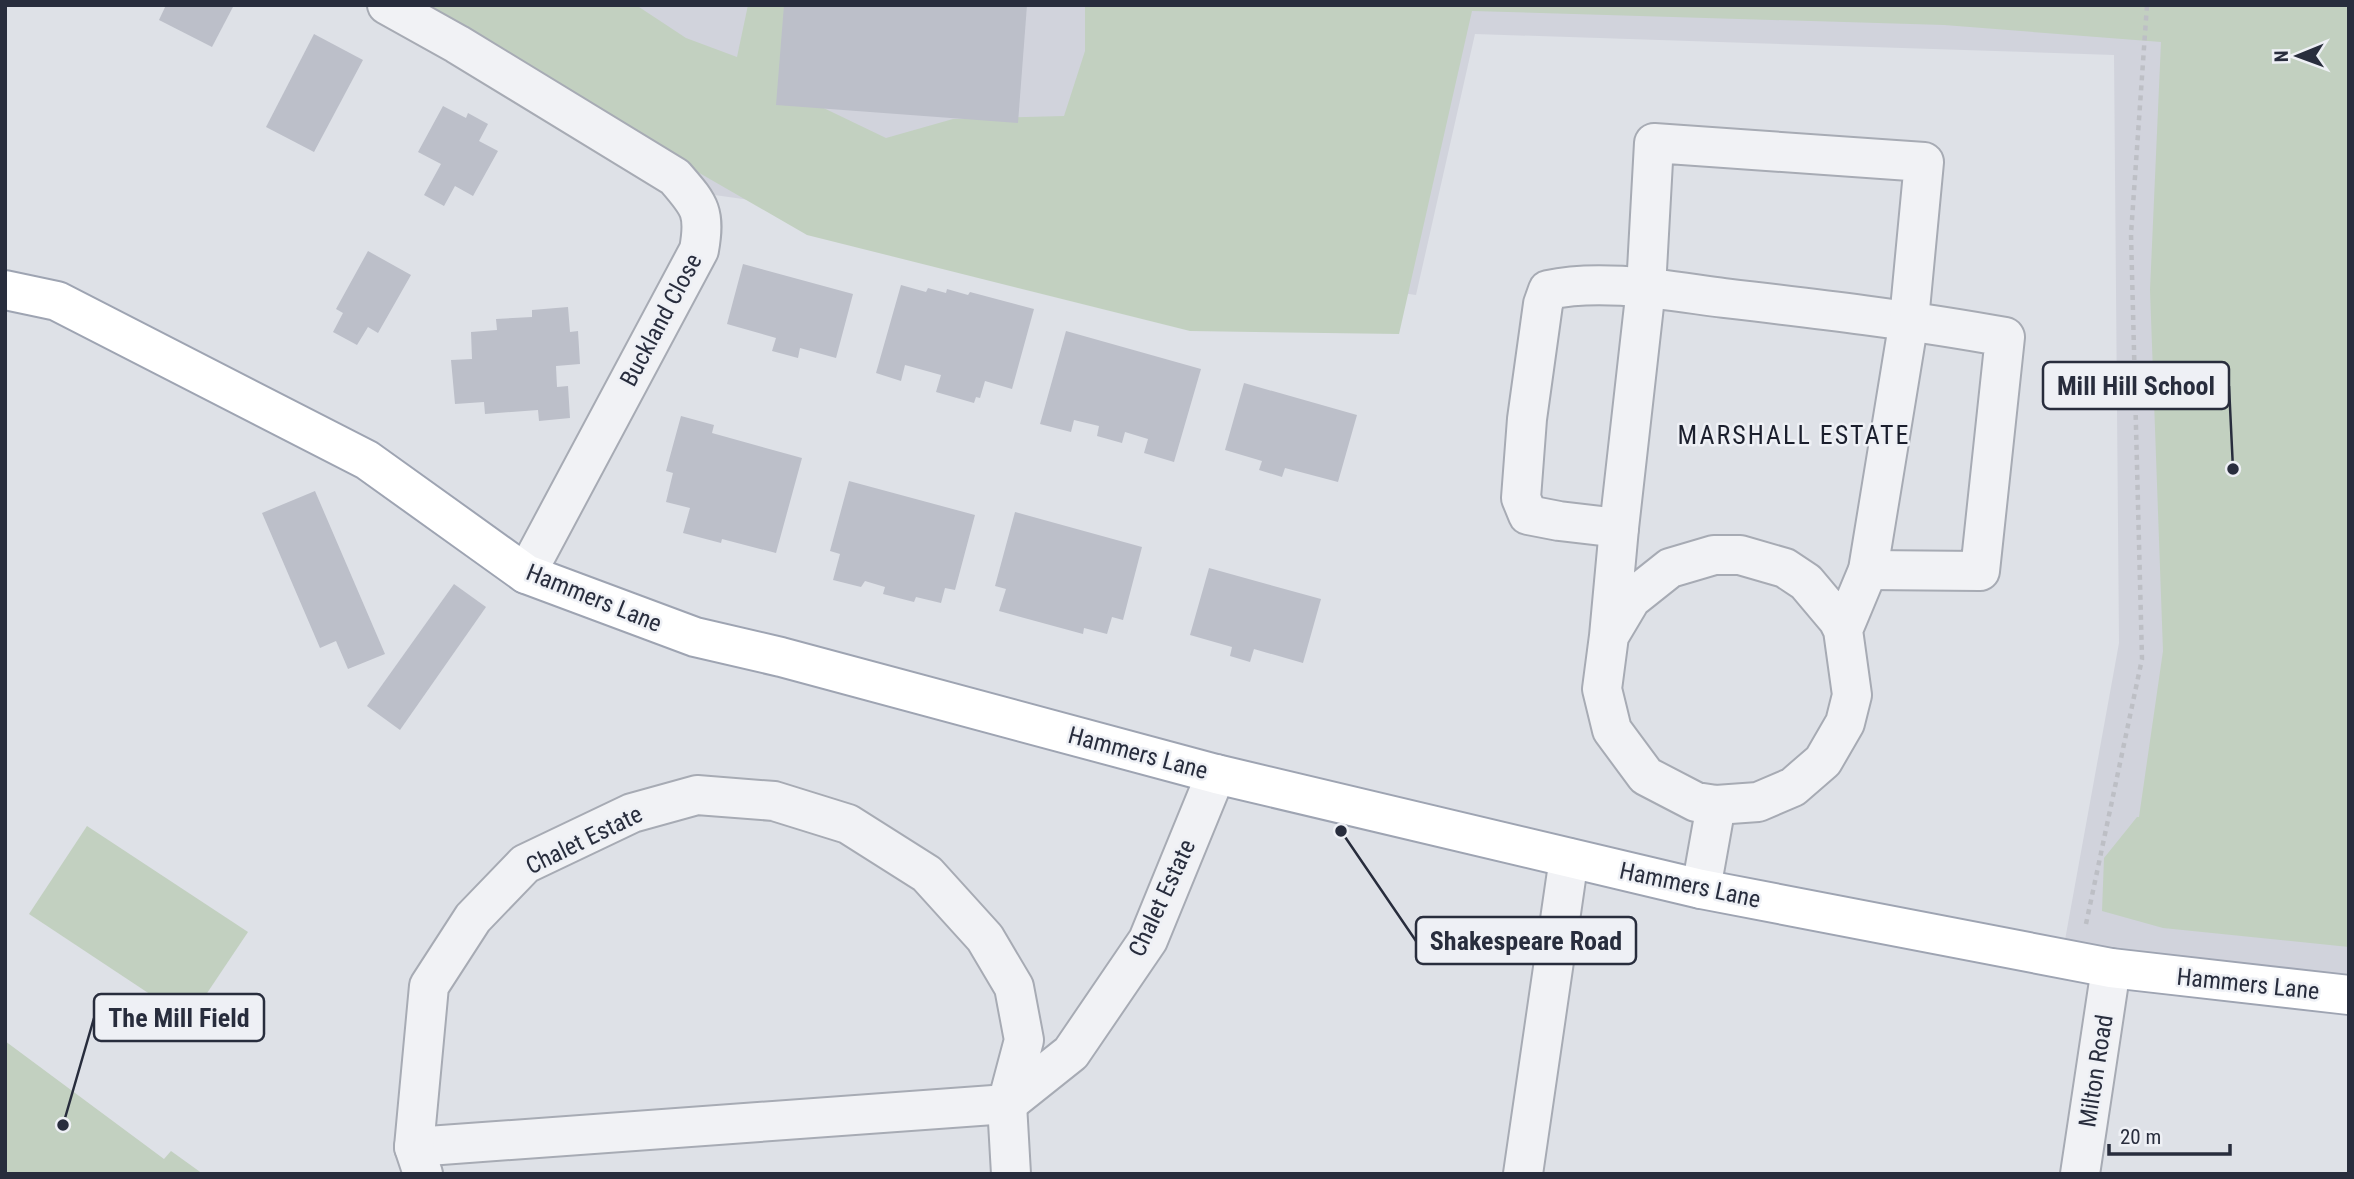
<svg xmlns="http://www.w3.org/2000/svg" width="2354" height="1179" viewBox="0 0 2354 1179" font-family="'Roboto Condensed',sans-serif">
  <rect width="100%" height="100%" fill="#dee1e7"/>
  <polygon fill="#d1d3dc" points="389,5 2349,5 2349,981 2151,959 2065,940 2119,643 2114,55 1475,34 1416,295 658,187"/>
  <g fill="#c2d0c0">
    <polygon points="424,5 636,5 686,38 737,57 748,5 793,5 782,88 886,138 953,119 1064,116 1085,51 1085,5 2349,5 2349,947 2163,928 2102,911 2104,858 2137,817 2139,817 2163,651 2150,290 2161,42 1944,25 1472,11 1399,334 1190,331 807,235 517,68"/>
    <polygon points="87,826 248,932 189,1020 29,914"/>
    <polygon points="5,1041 164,1159 171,1151 203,1174 5,1174"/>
  </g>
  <g fill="#bcbfc9">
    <polygon points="166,5 234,5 212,47 159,20"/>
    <polygon points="784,5 1027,5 1018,123 776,105"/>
    <polygon points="314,34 363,60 314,152 266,127"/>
    <polygon points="443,106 466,118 468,113 488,124 479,141 498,151 473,196 455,186 444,206 424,195 441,164 418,152"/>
    <polygon points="368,251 411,275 378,333 368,327 357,345 333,332 343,313 336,309"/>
    <polygon points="743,264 853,294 836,358 800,348 798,358 772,351 776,338 727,324"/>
    <polygon points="901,285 926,292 928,288 946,293 947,289 968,295 970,292 1034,309 1012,389 985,381 980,398 976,397 974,403 936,392 941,375 905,365 901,381 876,373"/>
    <polygon points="568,307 570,332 578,331 580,364 556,366 557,387 568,386 570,418 539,421 538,410 485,414 484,402 455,404 451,360 472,359 471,332 497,330 496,319 532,317 532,310"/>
    <polygon points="1066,331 1201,369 1174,462 1144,453 1148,439 1125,432 1122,443 1097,436 1099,426 1074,420 1071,432 1040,424"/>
    <polygon points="1244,383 1357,415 1338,482 1285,468 1282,477 1259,470 1262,461 1225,450"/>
    <polygon points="681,416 714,425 712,433 802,458 776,553 722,539 721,543 683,533 690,508 666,502 673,473 666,471"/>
    <polygon points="849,481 975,515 955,590 945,588 941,603 916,597 914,602 883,594 885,587 865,581 861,587 833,580 840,554 830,551"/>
    <polygon points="315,491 385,654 348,669 336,641 320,648 262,513"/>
    <polygon points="1015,512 1142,547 1123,620 1112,617 1107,634 1084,628 1083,634 999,611 1006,589 995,586"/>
    <polygon points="1209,568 1321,599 1303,663 1254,649 1250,662 1230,656 1232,647 1190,635"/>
    <polygon points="454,584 486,607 400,730 367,706"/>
  </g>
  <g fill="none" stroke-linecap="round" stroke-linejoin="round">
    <defs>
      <g id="minor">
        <path d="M387,5L457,44L675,177C699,205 706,211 699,250L526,574"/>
        <path d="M1619,528L1559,521L1528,515L1521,498L1527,419L1543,304L1548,290C1603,278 1669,291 1724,298C1818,309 1912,320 2005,337L1980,571L1868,570"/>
        <polyline points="1609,636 1631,599 1670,568 1714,555 1740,555 1785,568 1806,582 1838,620 1843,630 1852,695 1845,723 1823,761 1793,787 1758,802 1716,805 1696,802 1646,776 1612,730 1602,689 1609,636 1619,528 1646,288 1654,143 1924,162 1909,320 1868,570 1843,630"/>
        <polyline points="1701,889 1716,805"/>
        <polyline points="414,1147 1007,1104 1071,1053 1148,940 1216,774"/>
        <polyline points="423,1174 414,1147 429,986 473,918 525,864 632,813 697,795 774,801 848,824 927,874 985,938 1014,987 1024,1040 1007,1104 1011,1174"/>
        <polyline points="1523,1174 1569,858"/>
        <polyline points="2080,1174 2111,968"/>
      </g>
      <polyline id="major" points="5,290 57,301 367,460 526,574 695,637 781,657 1216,774 1701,889 2111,968 2349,995"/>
    </defs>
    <use href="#minor" stroke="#a7abb4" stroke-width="42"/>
    <use href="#major" stroke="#9ea4b2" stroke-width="42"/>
    <polyline stroke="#bdbfc5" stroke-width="4.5" stroke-dasharray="5 5" stroke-linecap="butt" points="2086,924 2142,659 2131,234 2147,5"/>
    <use href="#minor" stroke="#f1f2f5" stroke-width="38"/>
    <use href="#major" stroke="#fff" stroke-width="38"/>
  </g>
  <g text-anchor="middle" stroke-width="5" stroke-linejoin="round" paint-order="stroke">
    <g font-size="24" fill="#282d3d" stroke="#eef0f5">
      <text transform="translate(661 320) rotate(-62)" y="8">Buckland Close</text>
      <text transform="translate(594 598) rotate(22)" y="8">Hammers Lane</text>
      <text transform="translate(1138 753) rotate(15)" y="8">Hammers Lane</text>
      <text transform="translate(584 840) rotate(-26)" y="8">Chalet Estate</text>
      <text transform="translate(1690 885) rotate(12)" y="8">Hammers Lane</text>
      <text transform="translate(1162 898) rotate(-65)" y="8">Chalet Estate</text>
      <text transform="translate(2248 984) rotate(6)" y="8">Hammers Lane</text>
      <text transform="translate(2096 1071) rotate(-81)" y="8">Milton Road</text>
    </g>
    <g font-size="26" letter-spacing="2" fill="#1b1f2d" stroke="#eef0f5">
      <text x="1794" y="444">MARSHALL ESTATE</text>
    </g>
  </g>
  <path fill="none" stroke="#282d3d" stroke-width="2.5" d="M2233 469L2229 386M1341 831L1416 941M63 1125L94 1018"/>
  <g fill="#282d3d" stroke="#eef0f5" stroke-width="2.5">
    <circle cx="2233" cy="469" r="7"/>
    <circle cx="1341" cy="831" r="7"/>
    <circle cx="63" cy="1125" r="7"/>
  </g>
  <g fill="#eef0f5" stroke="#282d3d" stroke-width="2.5">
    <rect x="2043" y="362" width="186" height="47" rx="7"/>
    <rect x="1416" y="917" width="220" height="47" rx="7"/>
    <rect x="94" y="994" width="170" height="47" rx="7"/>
  </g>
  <g font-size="26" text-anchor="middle" font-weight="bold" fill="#282d3d">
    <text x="2136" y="395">Mill Hill School</text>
    <text x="1526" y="950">Shakespeare Road</text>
    <text x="179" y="1027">The Mill Field</text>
  </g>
  <rect width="2354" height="1179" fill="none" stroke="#282d3d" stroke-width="14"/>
  <g transform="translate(2298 56) rotate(269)" stroke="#eef0f5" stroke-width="5" paint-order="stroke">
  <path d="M0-5L12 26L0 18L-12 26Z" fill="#282d3d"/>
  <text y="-10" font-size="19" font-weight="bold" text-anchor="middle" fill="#282d3d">N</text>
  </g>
  <path d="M2109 1144v10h121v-10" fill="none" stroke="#282d3d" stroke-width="3.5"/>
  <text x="2120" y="1144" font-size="21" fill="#282d3d" stroke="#eef0f5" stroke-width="5" paint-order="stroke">20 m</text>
</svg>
